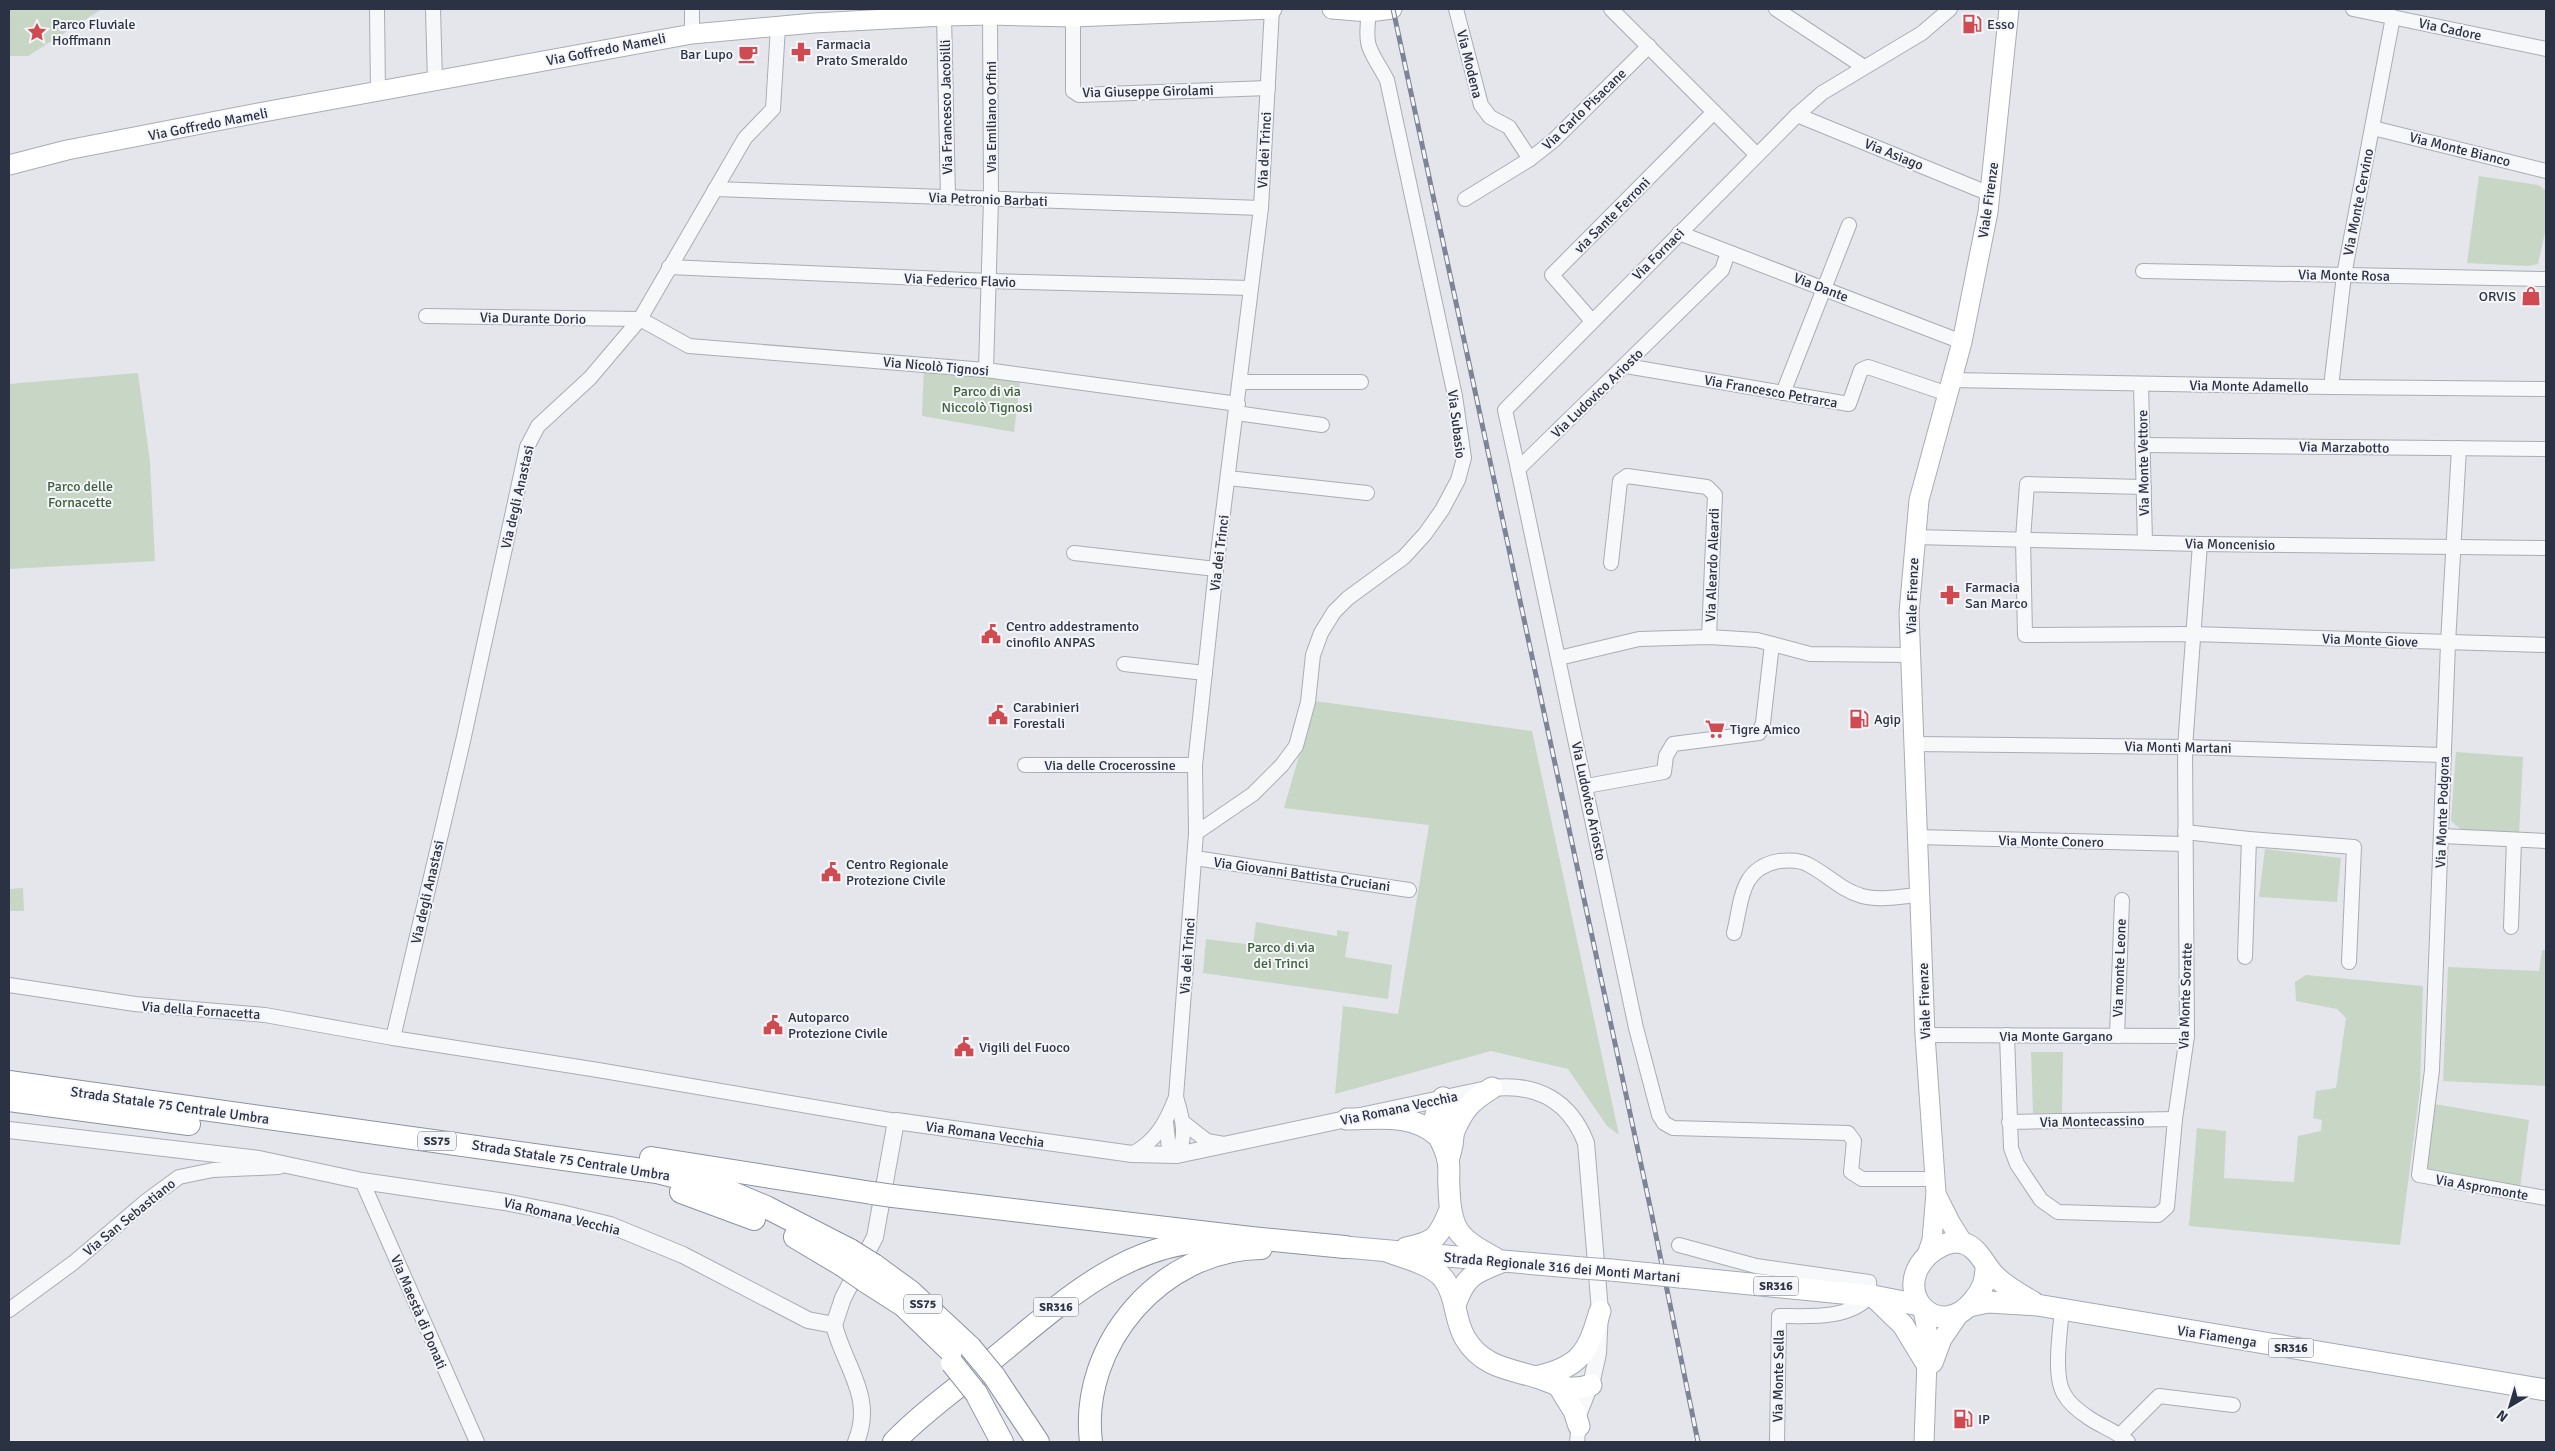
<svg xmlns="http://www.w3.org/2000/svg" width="2555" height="1451" viewBox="0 0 2555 1451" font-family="Signika,sans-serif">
  <rect width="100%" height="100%" fill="#e4e6ec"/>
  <g fill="#c8d6c5">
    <polygon points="9,9 102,9 28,56 9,56"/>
    <polygon points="2479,176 2538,185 2546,190 2546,228 2538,264 2528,266 2467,263"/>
    <polygon points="924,365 1021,375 1014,432 922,416"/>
    <polygon points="138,373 150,462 155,561 9,569 9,384"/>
    <polygon points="1315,701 1532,731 1619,1135 1607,1126 1568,1069 1491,1051 1335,1094 1343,1006 1398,1014 1429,825 1284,808"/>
    <polygon points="2456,752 2523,757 2519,835 2464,832 2451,821"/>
    <polygon points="2265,849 2341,858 2337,902 2259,897"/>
    <polygon points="23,888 24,911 9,911 9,889"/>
    <polygon points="1256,922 1337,936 1337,930 1349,932 1345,957 1392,965 1388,999 1203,973 1206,939 1253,945"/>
    <polygon points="2542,950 2546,950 2546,1086 2443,1081 2448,967 2539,971"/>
    <polygon points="2306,975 2423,986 2420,1089 2400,1245 2189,1226 2197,1128 2226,1131 2224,1178 2294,1182 2298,1136 2321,1131 2322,1120 2313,1118 2316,1091 2336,1088 2346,1018 2337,1009 2296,1001 2295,982"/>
    <polygon points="2031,1052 2063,1052 2062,1113 2033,1113"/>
    <polygon points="2434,1104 2529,1120 2520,1188 2435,1175 2426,1166"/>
  </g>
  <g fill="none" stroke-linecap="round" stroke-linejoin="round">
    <defs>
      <g id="minor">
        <polyline points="377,9 378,93"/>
        <polyline points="433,9 435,82"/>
        <polyline points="692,9 692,34"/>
        <polyline points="1456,9 1481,105 1490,117 1509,127 1530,159"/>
        <polyline points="1611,9 1757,155"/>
        <polyline points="1776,9 1864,67"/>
        <polyline points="2353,9 2546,49"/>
        <polyline points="944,16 948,197"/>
        <polyline points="1073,17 1073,91 1079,95 1268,88"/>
        <polyline points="1797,115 1990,194"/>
        <polyline points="2373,128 2546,171"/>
        <polyline points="715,189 1261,208"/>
        <polyline points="1465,199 1530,159 1553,141 1649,46"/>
        <polyline points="1679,233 1962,342"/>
        <polyline points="1728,253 1722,270 1518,469 1636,1028 1659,1115 1664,1123 1673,1128 1848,1133 1854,1141 1851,1172 1862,1179 1935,1179"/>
        <polyline points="669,267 989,281 1250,288"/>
        <polyline points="2143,271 2546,279"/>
        <polyline points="426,316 640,319 689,346 986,370 1238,404"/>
        <polyline points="1592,321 1552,275 1714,112"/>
        <polyline points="1626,366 1849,404 1861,370 1868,367 1948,394"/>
        <polyline points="986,370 991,199 990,15"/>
        <polyline points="1952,380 2331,387 2546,389"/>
        <polyline points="1240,382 1361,382"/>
        <polyline points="2141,384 2145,542"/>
        <polyline points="2331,387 2344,275 2393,17"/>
        <polyline points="1783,393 1849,225"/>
        <polyline points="1236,413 1322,425"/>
        <polyline points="2142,445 2546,449"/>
        <polyline points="2459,448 2448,643 2432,1070 2419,1175 2546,1198"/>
        <polyline points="1518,469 1505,410 1797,115 1822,93 1922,33 1950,9"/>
        <polyline points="1228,478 1367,493"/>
        <polyline points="2144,487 2027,484 2023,539 2025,635 2193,634 2546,645"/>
        <polyline points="1914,537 2200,544 2546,548"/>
        <polyline points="1074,553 1216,569"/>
        <polyline points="1611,563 1620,481 1627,476 1707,487 1715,495 1709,637"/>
        <polyline points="1559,658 1639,639 1709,637 1757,640 1810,654 1911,655"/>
        <polyline points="1124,664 1205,673"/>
        <polyline points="1914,744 2185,747 2443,755"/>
        <polyline points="1025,765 1195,765"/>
        <polyline points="1586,786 1664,772 1666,756 1673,744 1759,733 1763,723 1772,644"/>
        <polyline points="2185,832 2249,839 2354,847 2349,962"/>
        <path d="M1196,833L1253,794L1282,765L1296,746L1308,702L1313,655L1321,633L1334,612L1348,598L1404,557L1425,534L1442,510L1458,480L1464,458L1455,396L1387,80C1370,48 1364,51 1369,12"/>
        <polyline points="2442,836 2546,841"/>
        <polyline points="1917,837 2185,844"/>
        <polyline points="1195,858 1409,890"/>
        <polyline points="2511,927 2514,840"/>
        <path d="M1734,933C1742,900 1740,868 1779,861C1788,860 1801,860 1809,865C1828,875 1841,890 1862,896C1880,901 1901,896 1919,895"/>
        <polyline points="2245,957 2249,839"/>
        <polyline points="9,985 135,1004 265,1015 393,1038 598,1070 896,1121"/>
        <polyline points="1925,1035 2187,1036"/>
        <polyline points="2007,1035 2011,1148 2017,1164 2041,1200 2058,1212 2158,1215 2167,1207 2175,1119 2187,1036 2185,747 2200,544"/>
        <polyline points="2117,1036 2122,900"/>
        <polyline points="393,1038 463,741 527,447 538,426 590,378 640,319 745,138 773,109 778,27"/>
        <polyline points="2009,1122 2175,1119"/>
        <path d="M1166,1123L1169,1148L1177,1155C1188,1135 1182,1118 1176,1097"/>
        <polyline points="1184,1123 1207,1141 1224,1144"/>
        <path d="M1132,1154C1156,1141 1166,1123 1176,1097L1196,833L1195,765L1216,569L1261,208L1272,9"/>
        <polyline points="362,1181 477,1442"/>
        <path d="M1679,1245L1756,1266L1869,1282L1870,1296C1848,1320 1809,1316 1779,1316L1777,1442"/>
        <polyline points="9,1310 73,1263 145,1202 179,1177 213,1170 279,1167"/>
        <path d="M2062,1310C2060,1332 2053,1376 2064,1394C2069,1404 2080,1412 2089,1418C2102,1427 2117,1431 2128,1442"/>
        <polyline points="2120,1435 2159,1396 2233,1405"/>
        <polyline points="1577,1442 1580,1413 1591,1385"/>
      </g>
      <g id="tertiary">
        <polyline points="9,1130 259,1159 362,1181 505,1202 561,1213 610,1225 683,1255 808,1320 834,1325"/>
        <path d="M834,1325L843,1298L875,1237L896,1121L1132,1154L1177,1155L1492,1088C1537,1083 1570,1101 1586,1143L1600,1311L1598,1353L1591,1385"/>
        <path d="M834,1325C844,1366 875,1397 856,1442"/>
      </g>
      <g id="secondary">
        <polyline points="1332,9 1369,12 1392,9"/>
        <polyline points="9,165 67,150 258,113 692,34 814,23 944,16 990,15 1073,17 1272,9"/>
        <polyline points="1936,1194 1950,1222 1963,1243"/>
        <polyline points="1926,1258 1932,1240 1936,1193 1925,1035 1909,613 1919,500 1962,342 1988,212 2009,9"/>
        <polyline points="1923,1310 1928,1335 1924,1442"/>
        <polyline points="1933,1363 1942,1339 1959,1314"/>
      </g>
      <g id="primary">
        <path d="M1443,1098C1425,1131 1441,1131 1448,1160C1450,1168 1448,1178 1449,1187C1450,1230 1458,1238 1495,1258"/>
        <path d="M1443,1098C1455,1120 1456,1137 1448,1160"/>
        <path d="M1347,1119C1379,1119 1410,1113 1437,1135"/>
        <path d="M1454,1131C1464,1108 1471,1101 1492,1088"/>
        <polyline points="1345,1247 1582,1268"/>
        <path d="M1406,1248C1434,1242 1438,1239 1449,1212"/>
        <path d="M1389,1252C1405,1258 1431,1264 1443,1278C1457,1296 1454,1320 1465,1338C1482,1367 1509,1369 1536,1377C1558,1384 1567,1393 1591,1385"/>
        <path d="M1986,1266C1986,1280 1983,1290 1973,1301C1939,1343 1889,1293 1928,1255C1937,1247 1951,1239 1963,1243C1978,1247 1985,1266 1995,1276C2006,1287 2019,1294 2033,1302"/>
        <polyline points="1611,1270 1651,1274"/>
        <polyline points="1680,1277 1873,1296 1919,1305"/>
        <polyline points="1875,1298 1903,1325 1928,1366"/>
        <path d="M1455,1305C1465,1277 1473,1273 1499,1263"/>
        <polyline points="1969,1306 1988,1302 2037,1305 2546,1390"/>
        <path d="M1536,1377C1580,1367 1588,1353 1600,1311"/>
        <polyline points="1558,1385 1574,1411 1579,1426"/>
      </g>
      <g id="trunk">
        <polyline points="9,1082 657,1172 721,1188 766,1207 850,1250"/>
        <polyline points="9,1100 189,1124"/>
        <polyline points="651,1158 872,1193"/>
        <polyline points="681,1192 754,1219"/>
        <polyline points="893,1196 1251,1238 1345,1247"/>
        <polyline points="795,1237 842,1265"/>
        <polyline points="874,1265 911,1292 970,1347"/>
        <polyline points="865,1281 904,1306 961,1361"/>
        <polyline points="994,1376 1038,1442"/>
        <polyline points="976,1393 1002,1442"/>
        <path d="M894,1442C922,1413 956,1389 987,1364C1052,1312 1117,1246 1205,1241"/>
        <path d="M1091,1442C1079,1344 1162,1249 1261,1248"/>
      </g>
    </defs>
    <use href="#minor" stroke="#a9acb6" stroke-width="16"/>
    <use href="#tertiary" stroke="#a9acb6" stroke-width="18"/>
    <use href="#secondary" stroke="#a9acb6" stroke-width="21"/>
    <use href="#primary" stroke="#a3a9b8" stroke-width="23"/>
    <use href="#trunk" stroke="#8b92a3" stroke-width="24"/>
    <use href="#minor" stroke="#f7f8fa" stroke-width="14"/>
    <use href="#tertiary" stroke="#f7f8fa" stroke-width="16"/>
    <use href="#secondary" stroke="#fff" stroke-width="19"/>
    <use href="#primary" stroke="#fff" stroke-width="21"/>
    <use href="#trunk" stroke="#fff" stroke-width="22"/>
    <defs>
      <polyline id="rail" points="1393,9 1651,1211 1698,1442"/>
    </defs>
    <use href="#rail" stroke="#7d8495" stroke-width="5"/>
    <use href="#rail" stroke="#f4f5f9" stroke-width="3" stroke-dasharray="9" stroke-linecap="butt"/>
    <defs>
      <g id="primary-bridge">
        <polyline points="1582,1268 1611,1270"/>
        <polyline points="1651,1274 1680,1277"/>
      </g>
      <g id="trunk-bridge">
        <polyline points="872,1193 893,1196"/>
        <polyline points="850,1250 874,1265"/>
        <polyline points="842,1265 865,1281"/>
        <polyline points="970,1347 994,1376"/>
        <polyline points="952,1363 976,1393"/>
      </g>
    </defs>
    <use href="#primary-bridge" stroke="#a3a9b8" stroke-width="23" stroke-linecap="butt"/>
    <use href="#trunk-bridge" stroke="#8b92a3" stroke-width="24" stroke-linecap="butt"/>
    <use href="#primary-bridge" stroke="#fff" stroke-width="21"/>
    <use href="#trunk-bridge" stroke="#fff" stroke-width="22"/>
  </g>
  <defs>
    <symbol id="fuel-bare" viewBox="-9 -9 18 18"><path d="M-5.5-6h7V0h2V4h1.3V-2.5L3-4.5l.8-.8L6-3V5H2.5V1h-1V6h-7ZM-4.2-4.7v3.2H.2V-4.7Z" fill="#cf4b51" stroke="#f4f5f9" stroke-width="2.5" paint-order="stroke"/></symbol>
    <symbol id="sight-bare" viewBox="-9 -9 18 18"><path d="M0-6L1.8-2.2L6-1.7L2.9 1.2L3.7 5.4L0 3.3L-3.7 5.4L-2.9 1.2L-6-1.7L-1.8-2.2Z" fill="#cf4b51" stroke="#f4f5f9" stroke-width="2.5" paint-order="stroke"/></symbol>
    <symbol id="pharmacy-bare" viewBox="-9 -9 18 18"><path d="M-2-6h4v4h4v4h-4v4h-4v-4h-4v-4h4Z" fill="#cf4b51" stroke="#f4f5f9" stroke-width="2.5" paint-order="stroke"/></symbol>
    <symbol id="cafe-bare" viewBox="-9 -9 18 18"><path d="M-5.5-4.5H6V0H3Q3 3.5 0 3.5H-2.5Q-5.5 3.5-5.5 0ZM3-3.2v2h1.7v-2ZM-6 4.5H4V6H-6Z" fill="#cf4b51" stroke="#f4f5f9" stroke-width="2.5" paint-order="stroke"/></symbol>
    <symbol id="shop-bare" viewBox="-9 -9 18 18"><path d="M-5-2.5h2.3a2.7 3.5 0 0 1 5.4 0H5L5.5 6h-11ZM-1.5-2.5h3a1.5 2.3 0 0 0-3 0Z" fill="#cf4b51" stroke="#f4f5f9" stroke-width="2.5" paint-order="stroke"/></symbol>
    <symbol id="civic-bare" viewBox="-9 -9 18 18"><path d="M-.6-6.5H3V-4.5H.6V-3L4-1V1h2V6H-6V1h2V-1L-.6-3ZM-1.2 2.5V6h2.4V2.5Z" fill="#cf4b51" stroke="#f4f5f9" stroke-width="2.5" paint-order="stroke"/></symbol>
    <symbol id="supermarket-bare" viewBox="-9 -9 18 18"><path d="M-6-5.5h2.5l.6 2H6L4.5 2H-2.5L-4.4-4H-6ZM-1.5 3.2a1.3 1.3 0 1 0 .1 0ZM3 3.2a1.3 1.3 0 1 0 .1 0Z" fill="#cf4b51" stroke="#f4f5f9" stroke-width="2.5" paint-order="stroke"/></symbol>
  </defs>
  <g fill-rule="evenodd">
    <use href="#fuel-bare" x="1958" y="10" width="28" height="28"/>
    <use href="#sight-bare" x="23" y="18" width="28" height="28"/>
    <use href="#pharmacy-bare" x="787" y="38" width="28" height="28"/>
    <use href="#cafe-bare" x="734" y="40" width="28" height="28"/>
    <use href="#shop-bare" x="2517" y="282" width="28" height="28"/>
    <use href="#pharmacy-bare" x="1936" y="581" width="28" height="28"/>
    <use href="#civic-bare" x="977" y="620" width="28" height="28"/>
    <use href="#civic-bare" x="984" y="701" width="28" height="28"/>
    <use href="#fuel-bare" x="1845" y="705" width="28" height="28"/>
    <use href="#supermarket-bare" x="1701" y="715" width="28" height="28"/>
    <use href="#civic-bare" x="817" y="858" width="28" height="28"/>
    <use href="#civic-bare" x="759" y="1011" width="28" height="28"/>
    <use href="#civic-bare" x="950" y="1033" width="28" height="28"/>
    <use href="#fuel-bare" x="1949" y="1405" width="28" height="28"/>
  </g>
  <g text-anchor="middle" stroke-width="4" stroke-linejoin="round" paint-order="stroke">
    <g fill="#f4f5f9" stroke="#676c7a" stroke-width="1">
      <rect x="418" y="1131.5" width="38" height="19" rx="4"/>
      <rect x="1753.5" y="1276.5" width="45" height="19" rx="4"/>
      <rect x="904" y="1294.5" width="38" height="19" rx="4"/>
      <rect x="1033.5" y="1297.5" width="45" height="19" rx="4"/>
      <rect x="2268.5" y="1338.5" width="45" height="19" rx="4"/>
    </g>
    <g font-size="12" font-weight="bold" fill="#2b3244">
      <text x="437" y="1145">SS75</text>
      <text x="1776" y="1290">SR316</text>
      <text x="923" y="1308">SS75</text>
      <text x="1056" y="1311">SR316</text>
      <text x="2291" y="1352">SR316</text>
    </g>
    <g font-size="14" fill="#2b3244" stroke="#f4f5f9" text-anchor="start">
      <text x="52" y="29">Parco Fluviale<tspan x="52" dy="16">Hoffmann</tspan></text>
      <text x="1987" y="29">Esso</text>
      <text x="816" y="49">Farmacia<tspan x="816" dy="16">Prato Smeraldo</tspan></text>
      <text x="733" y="59" text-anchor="end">Bar Lupo</text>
      <text x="2516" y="301" text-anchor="end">ORVIS</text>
      <text x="1965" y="592">Farmacia<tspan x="1965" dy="16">San Marco</tspan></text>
      <text x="1006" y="631">Centro addestramento<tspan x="1006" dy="16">cinofilo ANPAS</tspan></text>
      <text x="1013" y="712">Carabinieri<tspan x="1013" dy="16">Forestali</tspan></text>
      <text x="1874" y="724">Agip</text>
      <text x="1730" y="734">Tigre Amico</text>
      <text x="846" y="869">Centro Regionale<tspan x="846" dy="16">Protezione Civile</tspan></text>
      <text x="788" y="1022">Autoparco<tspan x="788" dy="16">Protezione Civile</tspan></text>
      <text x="979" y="1052">Vigili del Fuoco</text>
      <text x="1978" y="1424">IP</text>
    </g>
    <g font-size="14" fill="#2b3244" stroke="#f4f5f9">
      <text transform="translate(2450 29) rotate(12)" y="5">Via Cadore</text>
      <text transform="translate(606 49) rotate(-11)" y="5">Via Goffredo Mameli</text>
      <text transform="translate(1470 64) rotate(76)" y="5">Via Modena</text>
      <text transform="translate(1148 91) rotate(-1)" y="5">Via Giuseppe Girolami</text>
      <text transform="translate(946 107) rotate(-91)" y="5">Via Francesco Jacobilli</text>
      <text transform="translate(1584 109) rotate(-44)" y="5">Via Carlo Pisacane</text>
      <text transform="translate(991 117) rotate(-90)" y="5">Via Emiliano Orfini</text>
      <text transform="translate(208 124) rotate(-11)" y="5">Via Goffredo Mameli</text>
      <text transform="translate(2460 149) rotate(14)" y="5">Via Monte Bianco</text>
      <text transform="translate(1264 150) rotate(-87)" y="5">Via dei Trinci</text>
      <text transform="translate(1894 154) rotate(22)" y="5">Via Asiago</text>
      <text transform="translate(988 199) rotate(2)" y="5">Via Petronio Barbati</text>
      <text transform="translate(1988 200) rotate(-82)" y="5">Viale Firenze</text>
      <text transform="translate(2358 202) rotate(-79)" y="5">Via Monte Cervino</text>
      <text transform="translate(1612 215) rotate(-45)" y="5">via Sante Ferroni</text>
      <text transform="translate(1658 254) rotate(-45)" y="5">Via Fornaci</text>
      <text transform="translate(2344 275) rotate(1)" y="5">Via Monte Rosa</text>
      <text transform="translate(960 280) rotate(2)" y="5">Via Federico Flavio</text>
      <text transform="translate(1821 287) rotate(21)" y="5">Via Dante</text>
      <text transform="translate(533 318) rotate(1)" y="5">Via Durante Dorio</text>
      <text transform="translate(936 366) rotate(5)" y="5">Via Nicolò Tignosi</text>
      <text transform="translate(2249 386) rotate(1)" y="5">Via Monte Adamello</text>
      <text transform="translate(1771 391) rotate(10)" y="5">Via Francesco Petrarca</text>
      <text transform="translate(1597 393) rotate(-44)" y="5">Via Ludovico Ariosto</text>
      <text transform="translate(1457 424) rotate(83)" y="5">Via Subasio</text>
      <text transform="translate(2344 447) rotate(1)" y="5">Via Marzabotto</text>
      <text transform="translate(2143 463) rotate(-91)" y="5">Via Monte Vettore</text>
      <text transform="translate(517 497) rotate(-77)" y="5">Via degli Anastasi</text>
      <text transform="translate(2230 544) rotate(1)" y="5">Via Moncenisio</text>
      <text transform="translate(1219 553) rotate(-83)" y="5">Via dei Trinci</text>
      <text transform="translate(1712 565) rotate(-88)" y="5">Via Aleardo Aleardi</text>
      <text transform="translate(1912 596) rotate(-88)" y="5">Viale Firenze</text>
      <text transform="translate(2370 640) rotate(2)" y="5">Via Monte Giove</text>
      <text transform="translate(2178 747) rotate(1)" y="5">Via Monti Martani</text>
      <text x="1110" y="770">Via delle Crocerossine</text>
      <text transform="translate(1589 801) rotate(78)" y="5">Via Ludovico Ariosto</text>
      <text transform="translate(2442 812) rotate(-88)" y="5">Via Monte Podgora</text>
      <text transform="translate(2051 841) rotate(1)" y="5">Via Monte Conero</text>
      <text transform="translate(1302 874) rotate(8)" y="5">Via Giovanni Battista Cruciani</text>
      <text transform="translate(427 892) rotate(-77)" y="5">Via degli Anastasi</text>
      <text transform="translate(1187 956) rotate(-86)" y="5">Via dei Trinci</text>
      <text transform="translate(2119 968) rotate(-88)" y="5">Via monte Leone</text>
      <text transform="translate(2185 996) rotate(-88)" y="5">Via Monte Soratte</text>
      <text transform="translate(1924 1001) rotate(-92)" y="5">Viale Firenze</text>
      <text transform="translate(201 1010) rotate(4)" y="5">Via della Fornacetta</text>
      <text x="2056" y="1041">Via Monte Gargano</text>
      <text transform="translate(170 1105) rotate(8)" y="5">Strada Statale 75 Centrale Umbra</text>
      <text transform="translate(1399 1108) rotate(-12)" y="5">Via Romana Vecchia</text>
      <text transform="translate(2092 1121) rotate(-1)" y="5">Via Montecassino</text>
      <text transform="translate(985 1134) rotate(8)" y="5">Via Romana Vecchia</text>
      <text transform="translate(571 1160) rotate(9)" y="5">Strada Statale 75 Centrale Umbra</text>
      <text transform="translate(2482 1187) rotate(10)" y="5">Via Aspromonte</text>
      <text transform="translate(562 1216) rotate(14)" y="5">Via Romana Vecchia</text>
      <text transform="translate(129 1217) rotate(-39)" y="5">Via San Sebastiano</text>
      <text transform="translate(1562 1267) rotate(5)" y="5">Strada Regionale 316 dei Monti Martani</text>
      <text transform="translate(419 1312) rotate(67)" y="5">Via Maestà di Donati</text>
      <text transform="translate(2217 1336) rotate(9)" y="5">Via Fiamenga</text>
      <text transform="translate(1778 1376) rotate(-89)" y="5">Via Monte Sella</text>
    </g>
    <g font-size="14" fill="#3c6039" stroke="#f4f5f9">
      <text x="987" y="396">Parco di via<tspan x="987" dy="16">Niccolò Tignosi</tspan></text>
      <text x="80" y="491">Parco delle<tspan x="80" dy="16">Fornacette</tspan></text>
      <text x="1281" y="952">Parco di via<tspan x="1281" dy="16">dei Trinci</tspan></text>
    </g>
  </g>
  <rect width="2555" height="1451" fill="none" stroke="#2b3244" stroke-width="20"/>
  <g transform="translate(2510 1406) rotate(218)" stroke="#f4f5f9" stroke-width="4" paint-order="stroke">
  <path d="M0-4L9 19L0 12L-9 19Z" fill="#2b3244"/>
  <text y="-8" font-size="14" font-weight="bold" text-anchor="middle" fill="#2b3244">N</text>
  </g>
</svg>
